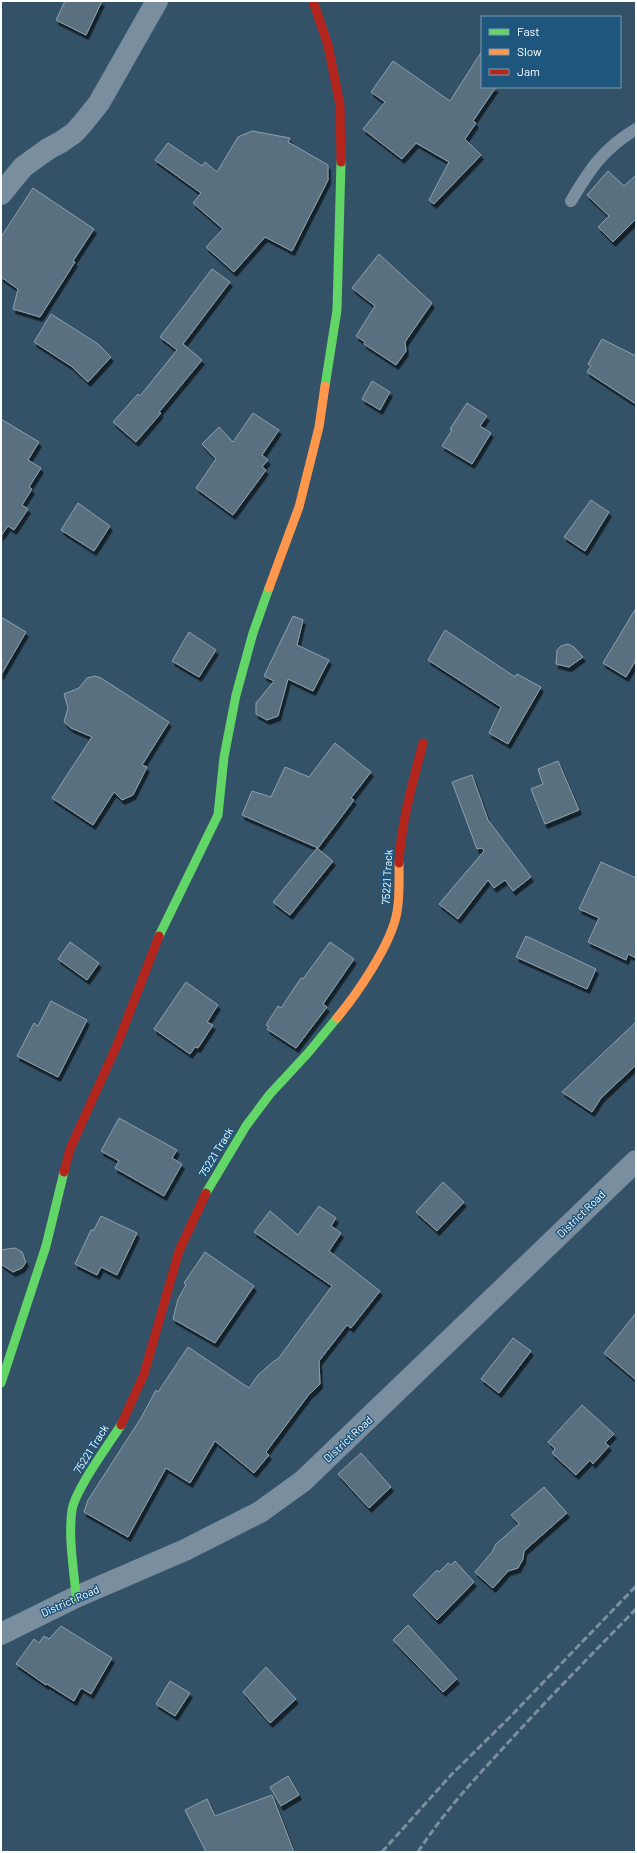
<svg xmlns="http://www.w3.org/2000/svg" width="637" height="1853" viewBox="0 0 637 1853" font-family="Barlow,sans-serif">
  <defs>
    <filter id="shadow"><feDropShadow dx="2.5" dy="4.5" stdDeviation="0" flood-color="#0009"/></filter>
  </defs>
  <rect width="100%" height="100%" fill="#345267"/>
  <g fill="#597080" stroke="#8da0ad" filter="url(#shadow)">
    <polygon points="65,1 102,1 86,35 56,20"/>
    <polygon points="482,51 482,87 496,87 473,121 476,123 465,139 481,155 434,204 429,200 449,162 416,143 402,159 363,129 385,102 371,92 393,61 450,101"/>
    <polygon points="252,131 290,138 288,142 328,165 328,180 292,251 265,237 234,272 206,247 223,229 193,203 201,193 155,160 168,143 202,166 205,162 217,172 238,137"/>
    <polygon points="608,171 624,186 636,175 636,219 613,242 598,227 609,216 587,195"/>
    <polygon points="33,188 94,229 73,261 75,262 40,317 13,309 18,289 1,277 1,237"/>
    <polygon points="379,254 432,303 405,342 406,351 396,365 364,344 365,342 356,336 375,306 352,288"/>
    <polygon points="212,269 230,282 183,344 202,360 159,412 161,413 136,442 113,422 138,394 140,396 177,350 160,337"/>
    <polygon points="51,314 98,344 111,357 88,382 71,366 34,342"/>
    <polygon points="602,339 636,356 636,404 587,372 591,366 588,364"/>
    <polygon points="372,381 390,392 380,410 362,399"/>
    <polygon points="467,403 487,416 480,426 491,433 472,464 442,446 452,430 450,429"/>
    <polygon points="253,413 279,430 262,455 268,460 262,467 266,470 233,515 196,488 216,459 202,444 219,427 233,442"/>
    <polygon points="1,419 39,442 28,460 41,468 29,487 32,489 22,505 28,509 14,530 8,526 1,536"/>
    <polygon points="591,500 609,512 585,551 564,537"/>
    <polygon points="78,503 110,526 94,551 61,530"/>
    <polygon points="636,608 636,660 626,677 603,663"/>
    <polygon points="293,616 303,620 297,645 329,660 313,691 288,679 278,716 267,720 256,714 256,703 274,681 264,676"/>
    <polygon points="1,617 26,632 1,675"/>
    <polygon points="445,630 515,677 517,674 541,687 508,744 489,733 501,707 428,660"/>
    <polygon points="189,632 216,650 199,677 172,661"/>
    <polygon points="568,644 574,647 583,657 569,667 556,664 557,650 561,646"/>
    <polygon points="95,676 101,678 169,722 142,765 147,767 133,795 122,800 114,792 93,825 52,798 92,737 71,728 64,722 68,708 64,694 79,688 87,678"/>
    <polygon points="335,743 371,772 351,798 354,800 318,848 242,815 252,791 271,797 285,767 309,777"/>
    <polygon points="558,761 579,810 545,824 531,789 543,784 538,769"/>
    <polygon points="472,775 488,820 531,877 513,891 505,880 494,888 488,880 458,919 439,904 484,851 482,848 477,849 452,782"/>
    <polygon points="317,848 333,861 290,915 273,902"/>
    <polygon points="601,862 636,878 636,958 628,954 626,960 588,942 599,918 579,909"/>
    <polygon points="526,936 596,969 587,989 516,957"/>
    <polygon points="70,942 99,963 87,980 58,959"/>
    <polygon points="330,942 354,959 323,1004 327,1007 296,1048 267,1029 269,1027 266,1025 278,1006 281,1008 301,978 303,979"/>
    <polygon points="186,982 218,1005 207,1022 213,1025 198,1048 195,1047 190,1054 154,1029"/>
    <polygon points="51,1001 87,1020 58,1077 17,1056 34,1023 38,1026"/>
    <polygon points="636,1022 636,1065 601,1098 592,1112 562,1092"/>
    <polygon points="119,1118 177,1150 172,1158 182,1164 164,1196 115,1168 119,1161 101,1151"/>
    <polygon points="443,1182 464,1202 437,1231 416,1212"/>
    <polygon points="319,1206 336,1218 331,1226 341,1233 329,1251 380,1291 351,1328 347,1325 319,1361 320,1384 313,1391 310,1393 266,1452 269,1455 254,1473 215,1441 190,1483 166,1468 128,1537 84,1512 88,1500 141,1418 156,1390 158,1392 188,1347 249,1388 258,1375 274,1361 278,1359 332,1286 254,1232 270,1211 298,1235"/>
    <polygon points="101,1216 137,1233 117,1275 101,1267 97,1275 75,1264 91,1230 94,1230"/>
    <polygon points="15,1248 22,1252 26,1262 22,1268 13,1272 1,1264 1,1250"/>
    <polygon points="205,1252 254,1286 215,1343 173,1319 178,1299 186,1285 184,1283"/>
    <polygon points="636,1313 636,1380 604,1353"/>
    <polygon points="513,1338 531,1351 499,1393 481,1379"/>
    <polygon points="582,1405 614,1434 605,1443 609,1446 593,1464 590,1460 576,1475 552,1453 555,1449 548,1442"/>
    <polygon points="361,1453 391,1487 369,1508 338,1474"/>
    <polygon points="544,1487 567,1513 524,1551 523,1559 518,1568 508,1571 493,1588 475,1572 492,1552 496,1544 519,1524 511,1515"/>
    <polygon points="455,1561 474,1582 437,1620 413,1595 437,1570 439,1572 448,1563 451,1565"/>
    <polygon points="408,1625 457,1679 443,1692 393,1640"/>
    <polygon points="61,1626 112,1658 91,1694 81,1688 74,1701 47,1684 46,1685 16,1664 34,1639 39,1643 44,1636 49,1639"/>
    <polygon points="266,1667 296,1699 270,1723 243,1692"/>
    <polygon points="170,1681 190,1693 175,1716 156,1704"/>
    <polygon points="288,1776 299,1795 281,1806 270,1787"/>
    <polygon points="272,1795 294,1852 206,1852 185,1810 207,1799 215,1816"/>
  </g>
  <g fill="none" stroke-linecap="round" stroke-linejoin="round">
    <path stroke="#798e9e" stroke-width="12" d="M571,201C590,169 603,149 636,129"/>
    <g stroke="#798e9e" stroke-width="22">
      <polyline points="1,194 23,167 48,149 61,142 74,133 83,123 99,103 157,1"/>
      <polyline points="1,1634 76,1597 185,1550 260,1512 303,1481 636,1161"/>
    </g>
    <g stroke="#63d668" stroke-width="9">
      <polyline points="325,386 337,310 341,162"/>
      <polyline points="159,936 218,815 224,757 236,695 253,633 269,588"/>
      <polyline points="206,1193 246,1126 270,1094 308,1053 337,1018"/>
      <polyline points="1,1383 46,1246 64,1172"/>
      <path d="M76,1597C74,1570 68,1537 72,1510C75,1490 109,1444 121,1425"/>
    </g>
    <g stroke="#ff974d" stroke-width="9">
      <polyline points="269,588 299,507 319,427 325,386"/>
      <path d="M337,1018C357,994 392,943 397,912C400,896 399,879 399,863"/>
    </g>
    <g stroke="#b3261e" stroke-width="9">
      <polyline points="313,1 328,45 340,105 341,162"/>
      <path d="M399,863C401,822 413,782 423,743"/>
      <polyline points="64,1172 70,1149 117,1045 159,936"/>
      <polyline points="121,1425 144,1374 179,1251 206,1193"/>
    </g>
    <g stroke="#7b8f9e" stroke-width="3" stroke-dasharray="7 3" stroke-linecap="butt">
      <polyline points="382,1852 451,1775 509,1718 636,1586"/>
      <path d="M418,1852C440,1818 467,1787 495,1757C540,1707 588,1658 636,1609"/>
    </g>
  </g>
  <g text-anchor="middle" stroke-width="3" stroke-linejoin="round" paint-order="stroke">
    <g font-size="11" fill="#fff" stroke="#1e567d">
      <text transform="translate(387 877) rotate(-87)" y="4">75221 Track</text>
      <text transform="translate(216 1152) rotate(-59)" y="4">75221 Track</text>
      <text transform="translate(581 1214) rotate(-44)" y="4">District Road</text>
      <text transform="translate(348 1439) rotate(-43)" y="4">District Road</text>
      <text transform="translate(91 1449) rotate(-58)" y="4">75221 Track</text>
      <text transform="translate(70 1601) rotate(-24)" y="4">District Road</text>
    </g>
  </g>
  <rect width="637" height="1853" fill="none" stroke="#ffffff" stroke-width="4"/>
  <rect x="481" y="16" width="140" height="72" fill="#1e567d" stroke="#789ab1"/>
  <rect x="489" y="29" width="20" height="6" fill="#63d668" stroke="#789ab1"/>
  <text x="517" y="36" font-size="12" fill="#ffffff">Fast</text>
  <rect x="489" y="49" width="20" height="6" fill="#ff974d" stroke="#789ab1"/>
  <text x="517" y="56" font-size="12" fill="#ffffff">Slow</text>
  <rect x="489" y="69" width="20" height="6" fill="#b3261e" stroke="#789ab1"/>
  <text x="517" y="76" font-size="12" fill="#ffffff">Jam</text>
</svg>
